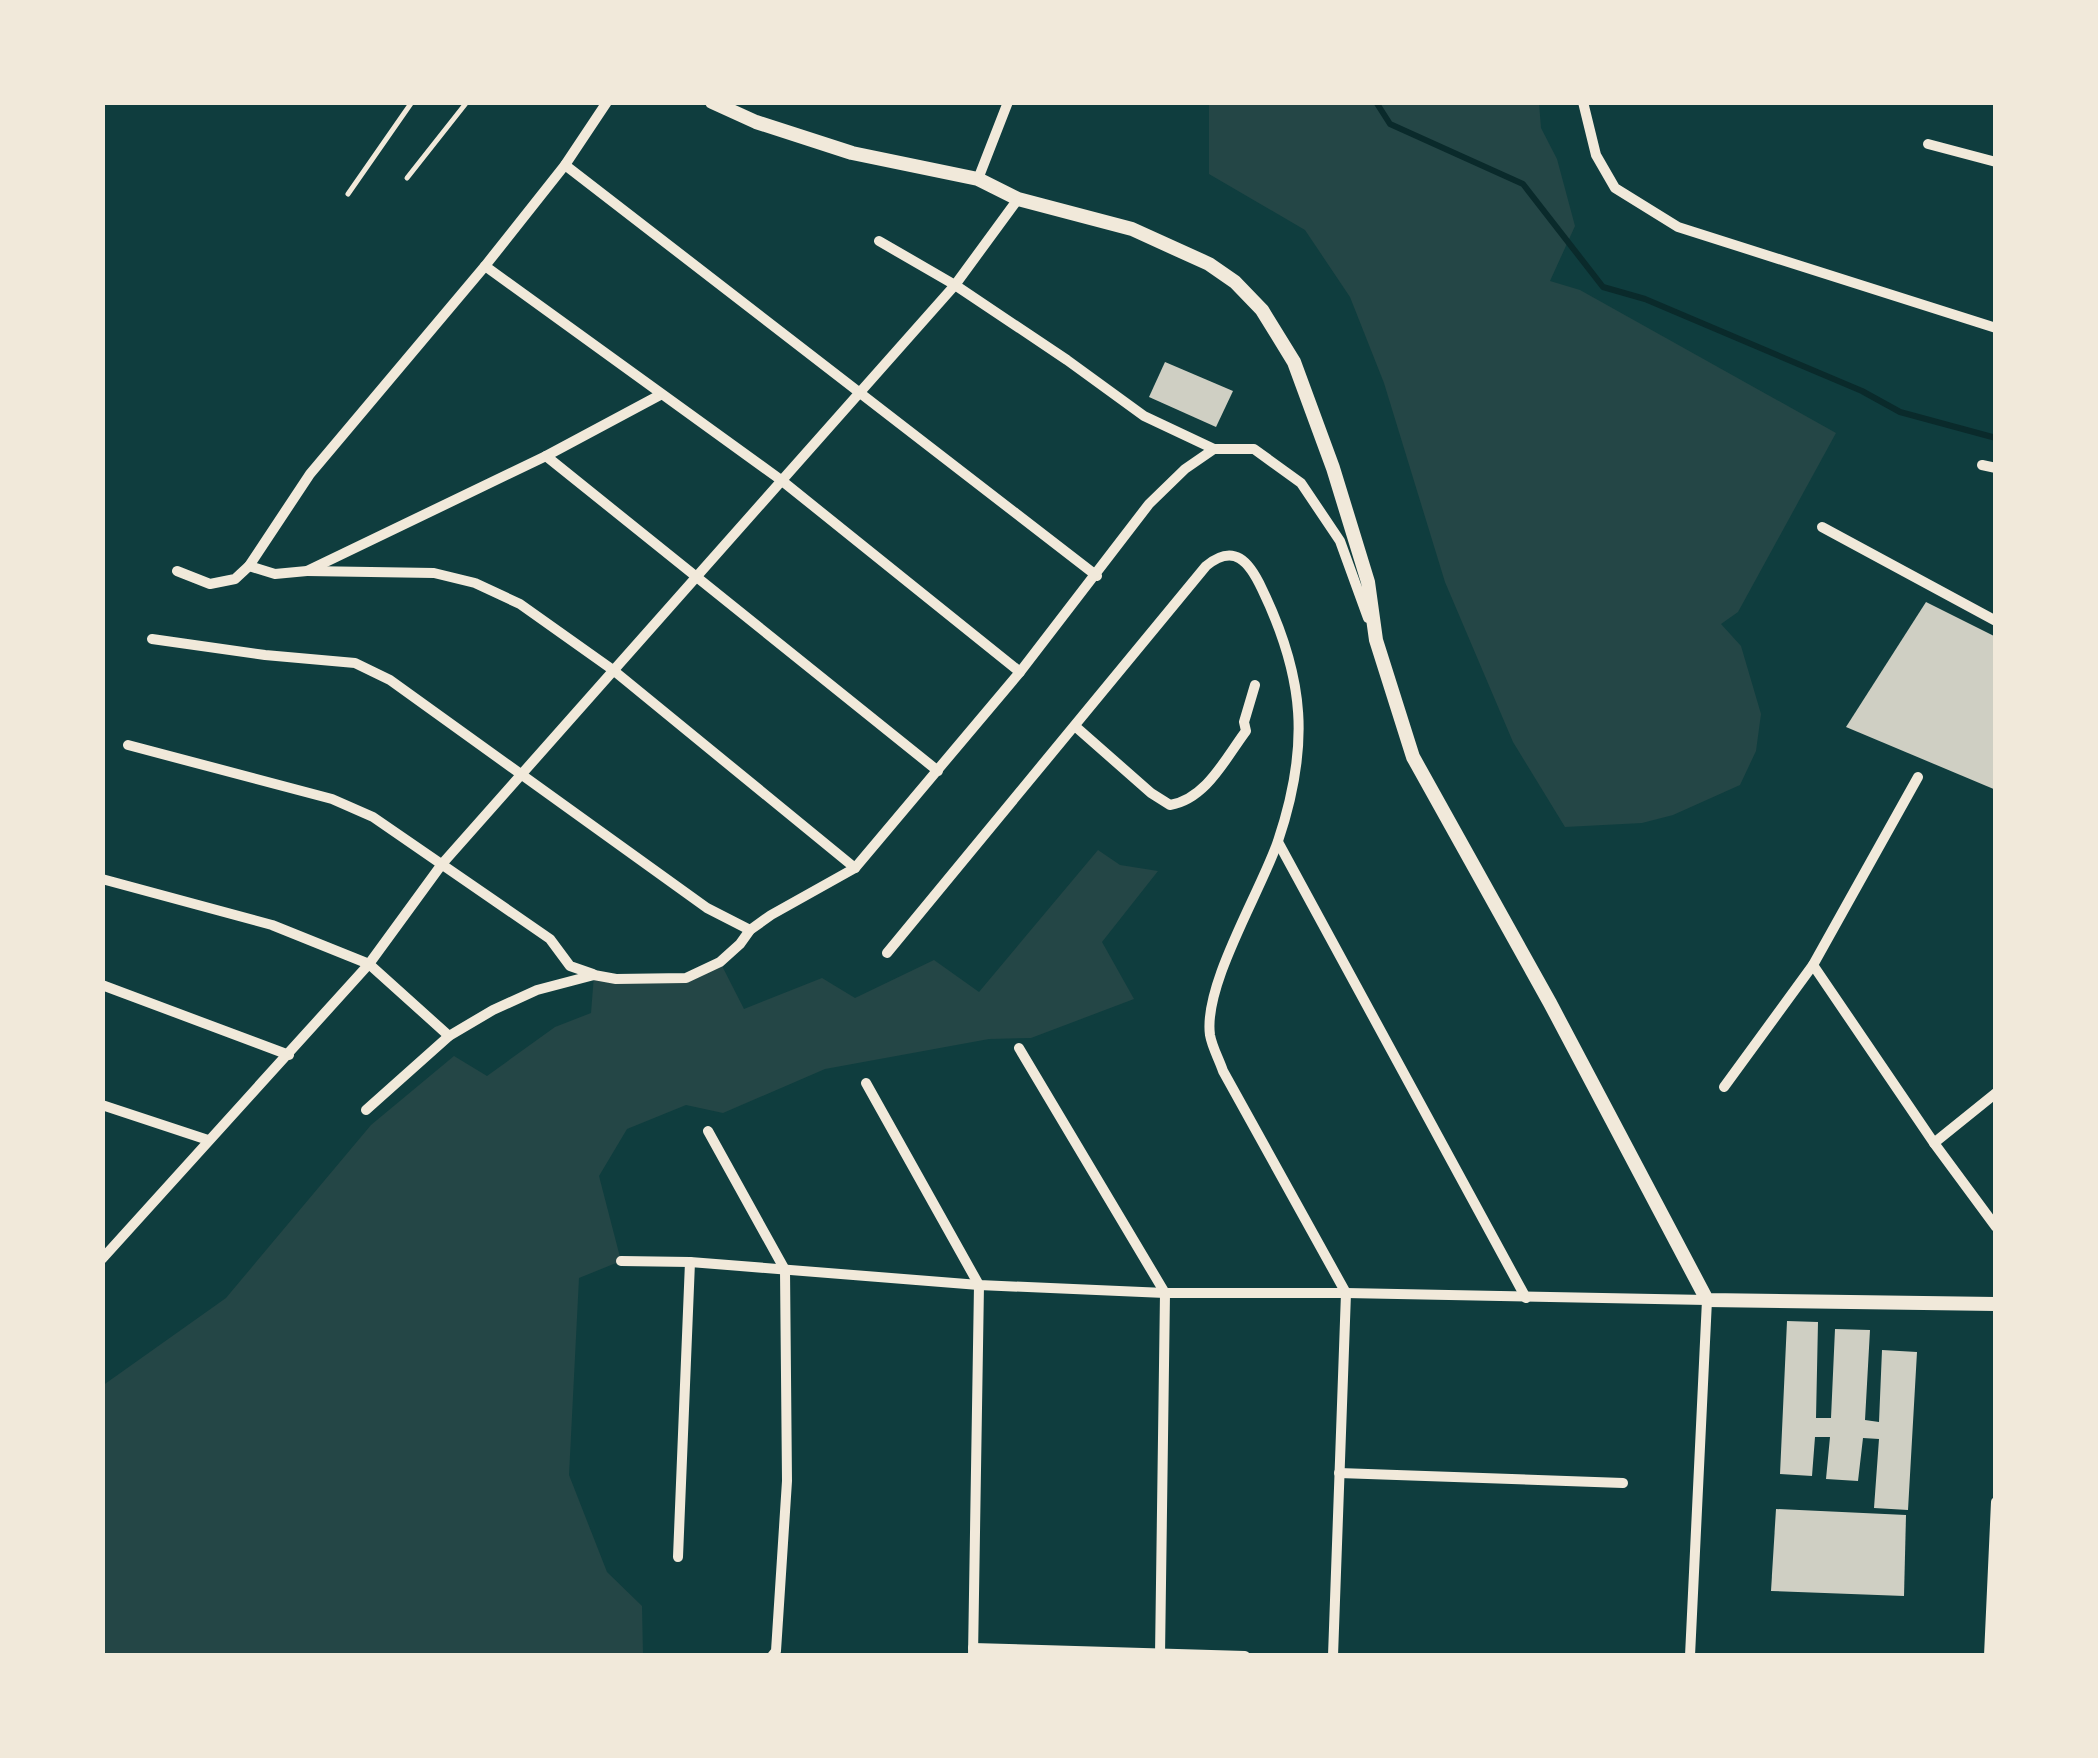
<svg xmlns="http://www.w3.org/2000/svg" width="2098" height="1758" viewBox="0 0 2098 1758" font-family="'DM Sans',sans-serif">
  <rect width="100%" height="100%" fill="#0f3d3e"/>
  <g fill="#244646">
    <polygon points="1209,103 1539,103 1541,128 1557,159 1575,226 1550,281 1580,290 1836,433 1738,612 1721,624 1741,646 1761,714 1756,751 1740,785 1673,815 1642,823 1565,827 1513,742 1445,582 1384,383 1350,297 1305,230 1209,174"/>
    <polygon points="1098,850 1120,865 1158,871 1102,942 1134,999 1031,1038 989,1039 825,1069 723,1113 686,1105 627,1129 599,1176 621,1261 579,1278 569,1475 607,1572 642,1606 643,1655 103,1655 102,1386 226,1298 371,1125 454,1056 487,1076 555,1027 591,1013 594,975 685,978 720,962 744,1009 822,978 855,998 934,960 979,992"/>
  </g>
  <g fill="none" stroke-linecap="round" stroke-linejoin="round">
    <polyline stroke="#0a2a2b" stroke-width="6" points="1376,102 1390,124 1523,184 1603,287 1645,299 1862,391 1900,412 1996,438"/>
  </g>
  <g fill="#cfcfc3">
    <polygon points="1165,362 1233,391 1216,427 1149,397"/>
    <polygon points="1926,602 1996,637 1996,790 1846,727"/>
    <polygon points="1787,1321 1818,1322 1816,1418 1831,1418 1835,1329 1870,1330 1865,1420 1879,1422 1882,1350 1917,1352 1908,1510 1874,1508 1879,1439 1863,1438 1858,1481 1826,1479 1830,1437 1815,1437 1812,1476 1780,1474"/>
    <polygon points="1776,1509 1906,1515 1904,1596 1771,1591"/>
  </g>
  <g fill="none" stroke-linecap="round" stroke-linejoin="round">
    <g stroke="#f1e9da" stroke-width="5">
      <polyline points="407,178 467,102"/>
      <polyline points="348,194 412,102"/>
    </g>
    <g stroke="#f1e9da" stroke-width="10">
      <polyline points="1583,102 1596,155 1615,188 1678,227 1996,328"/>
      <polyline points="1928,144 1996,162"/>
      <polyline points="565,165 1097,576"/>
      <polyline points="978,179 1008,102"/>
      <polyline points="879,241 955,285 1067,360 1144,416 1214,449"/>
      <polyline points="485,266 781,480 1020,672"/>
      <polyline points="546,456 938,771"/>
      <polyline points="1982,465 1996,468"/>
      <polyline points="1822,527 1996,621"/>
      <polyline points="249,566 275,574 307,571 546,456 660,395"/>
      <polyline points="177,571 210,584 235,579 249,566 310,474 485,266 565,165 607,102"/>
      <polyline points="307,571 434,573 475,583 520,604 613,670 855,868"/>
      <polyline points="152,639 265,655 355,663 390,680 707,908 750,930"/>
      <path d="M1076,727L1151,793L1170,805C1206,799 1225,759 1246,731L1244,722L1255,685"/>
      <polyline points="128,745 332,799 373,817 550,939 570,966 593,974"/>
      <polyline points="1278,842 1526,1298"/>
      <polyline points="102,879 272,925 369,964 449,1036"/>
      <path d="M887,953L1206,566C1234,543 1249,561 1262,589C1305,678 1310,746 1278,841C1261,891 1203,985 1210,1035C1212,1047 1219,1059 1223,1071L1346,1293"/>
      <polyline points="1813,965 1934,1143 1996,1227"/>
      <polyline points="102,985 289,1055"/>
      <polyline points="1019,1048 1165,1293 1160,1656"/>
      <polyline points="866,1083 979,1285 973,1656"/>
      <polyline points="1724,1087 1813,965 1918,777"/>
      <polyline points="102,1105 208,1140"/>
      <polyline points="366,1110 449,1036 493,1010 537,990 594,975 616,979 686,978 720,962 740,944 750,930 771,915 855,868 1020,672 1149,504 1185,469 1214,449 1254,449 1301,483 1340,541 1368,618"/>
      <polyline points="708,1131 785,1270 787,1481 776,1651 772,1656"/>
      <polyline points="1934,1143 1996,1093"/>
      <polyline points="102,1259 369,964 442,864 955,285 1018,199"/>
      <polyline points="621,1261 690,1262 979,1285 1165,1293 1346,1293 1707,1300 1690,1656"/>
      <polyline points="1339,1473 1623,1483"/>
      <polyline points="678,1557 690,1262"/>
      <polyline points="973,1648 1245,1656"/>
      <polyline points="1333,1656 1346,1293"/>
      <polyline points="1989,1656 1996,1502"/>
    </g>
    <polyline stroke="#f1e9da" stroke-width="14" points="712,102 756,122 852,153 978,179 1018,199 1132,229 1209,264 1235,282 1262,310 1294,362 1333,468 1368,582 1376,640 1413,757 1550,1003 1707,1300 1996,1304"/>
  </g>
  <rect width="2098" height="1758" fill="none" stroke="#f1e9da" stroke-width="210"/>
</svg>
